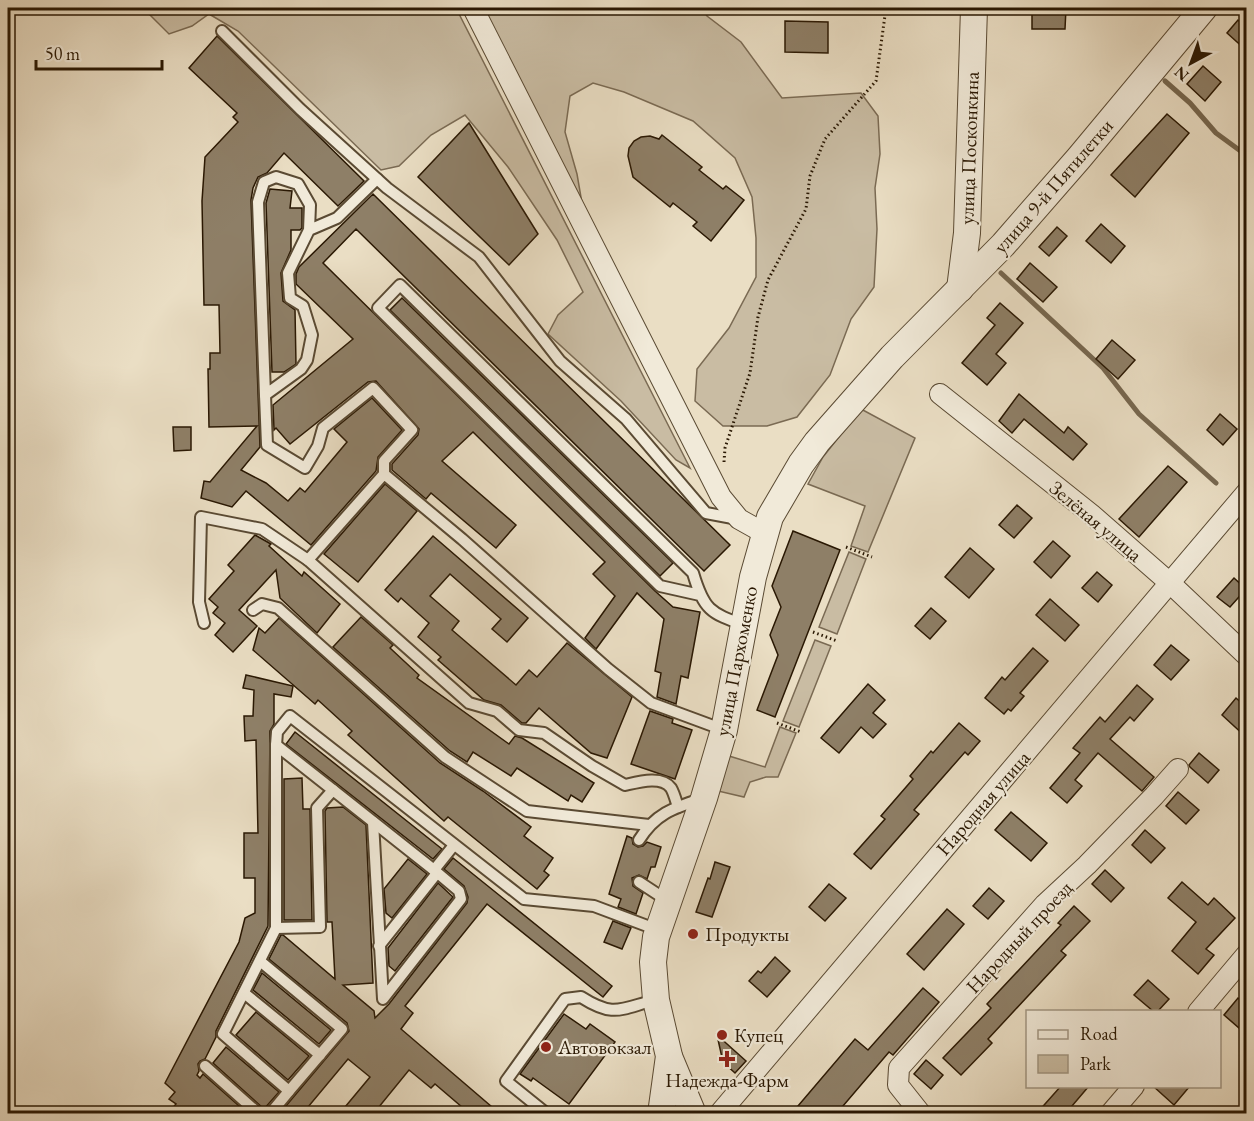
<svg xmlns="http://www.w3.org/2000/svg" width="1254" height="1121" viewBox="0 0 1254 1121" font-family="'EB Garamond',serif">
  <rect width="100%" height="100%" fill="#eadec4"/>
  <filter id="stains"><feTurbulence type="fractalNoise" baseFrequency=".00333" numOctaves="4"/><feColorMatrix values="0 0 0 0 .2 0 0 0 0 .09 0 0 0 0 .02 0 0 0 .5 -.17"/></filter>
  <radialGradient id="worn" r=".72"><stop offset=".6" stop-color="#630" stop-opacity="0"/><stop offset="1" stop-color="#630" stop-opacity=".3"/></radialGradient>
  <g fill="#c9bca3" stroke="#7a6a53" stroke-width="1.5">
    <polygon points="143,8 456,8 690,468 676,460 621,401 548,334 558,315 583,292 557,240 508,167 465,115 431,135 399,166 381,170 238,31 209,14 192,26 169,34"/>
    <polygon points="483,8 702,8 707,16 741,42 782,98 861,93 878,116 880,154 875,188 877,229 874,287 851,319 830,375 797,417 767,426 723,426 695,401 697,369 729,328 756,277 756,238 752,197 735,158 693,121 624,92 593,83 570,96 565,132 577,174 583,209"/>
    <polygon points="861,409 915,438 868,552 851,546 865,506 808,484 823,457"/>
    <polygon points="849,552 866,559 837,634 819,627"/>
    <polygon points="815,640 831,646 799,727 783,721"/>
    <polygon points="780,727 796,733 778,777 766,777 750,782 744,797 718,791 729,756 765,767"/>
  </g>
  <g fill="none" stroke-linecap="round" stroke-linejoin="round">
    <g stroke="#76674f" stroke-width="5">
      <polyline points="1165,81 1190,103 1216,133 1246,155"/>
      <polyline points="1001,273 1103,368 1139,414 1216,483"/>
    </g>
  </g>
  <g fill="#8e7f67" stroke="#2a1803" stroke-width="1.5">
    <polygon points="1032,8 1066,8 1065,29 1032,29"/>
    <polygon points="1238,20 1246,27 1246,50 1227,33"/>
    <polygon points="785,21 828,22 828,53 785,52"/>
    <polygon points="217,36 364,181 338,206 284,153 267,173 258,177 253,188 251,200 260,447 241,470 266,483 288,501 300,488 305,492 347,442 334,429 372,398 402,430 378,457 376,471 311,545 246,491 232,507 201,498 204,481 210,482 257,426 209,427 208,369 210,369 210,353 220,353 219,305 204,305 202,201 205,157 238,122 233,117 237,113 189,68"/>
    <polygon points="1203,66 1221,82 1205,101 1187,84"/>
    <polygon points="1167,114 1189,133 1135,197 1111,175"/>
    <polygon points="469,123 538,234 509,265 418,177"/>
    <polygon points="662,135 702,167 699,170 723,189 726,186 744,200 711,241 693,226 697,222 673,203 670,207 633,177 628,156 629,148 634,141 641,137 650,136 659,139"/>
    <polygon points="270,189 292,191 290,208 302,208 302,228 300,230 291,230 291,250 281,273 283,301 295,310 296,364 284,372 272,372 266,203"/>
    <polygon points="373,194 730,545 704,571 356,229 323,263 655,591 673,607 700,612 688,678 681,676 676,704 657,697 661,673 655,671 664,619 637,593 596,649 585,638 615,596 593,574 605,562 473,432 442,461 516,525 496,548 431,493 426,499 392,470 392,464 418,435 419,429 376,381 368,382 290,444 276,428 274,430 273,405 353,339 296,284 296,274 299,267"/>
    <polygon points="1101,224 1125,246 1111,263 1086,241"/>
    <polygon points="1057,227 1067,236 1049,256 1039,247"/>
    <polygon points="1030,263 1057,287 1043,302 1017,279"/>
    <polygon points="402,298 673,563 660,576 390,310"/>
    <polygon points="1000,303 1023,323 996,354 1006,363 987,385 962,363 995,325 987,318"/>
    <polygon points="1112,340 1135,360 1118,379 1096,359"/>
    <polygon points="1019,394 1064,433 1068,427 1087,444 1073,460 1024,419 1012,433 999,421"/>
    <polygon points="1220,414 1237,429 1223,445 1207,430"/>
    <polygon points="173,427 191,427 191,450 174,451"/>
    <polygon points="1168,466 1187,482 1139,537 1119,519"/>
    <polygon points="385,484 417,511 358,582 324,554"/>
    <polygon points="1017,505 1032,518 1014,538 999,525"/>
    <polygon points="793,531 840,550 775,717 757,710 778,655 770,635 781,607 772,586"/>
    <polygon points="255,535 271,544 269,546 302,576 304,572 340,604 317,633 280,598 276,570 239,610 257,626 233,652 215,635 225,623 213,613 218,607 209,599 234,571 228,565"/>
    <polygon points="433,536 528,618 507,642 492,629 501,619 450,574 430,596 459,621 452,630 516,685 529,670 537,677 567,643 632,697 607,758 591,753 539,708 526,723 522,723 501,705 484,700 438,660 441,657 418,637 429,623 401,598 398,602 385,590"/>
    <polygon points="1053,541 1070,556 1051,578 1034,562"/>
    <polygon points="970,548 994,569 969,598 945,577"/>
    <polygon points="1097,572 1112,585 1098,602 1082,588"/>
    <polygon points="1234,578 1246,589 1230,607 1217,597"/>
    <polygon points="1050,599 1079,625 1065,641 1036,615"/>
    <polygon points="931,608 946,621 930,639 915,626"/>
    <polygon points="361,617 393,645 390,648 419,675 417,678 509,744 515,736 522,738 594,783 582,802 571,795 568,801 517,768 511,776 473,752 467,762 450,751 333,647"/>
    <polygon points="279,618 440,763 483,791 531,827 524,836 553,858 544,871 549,875 537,889 448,817 444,821 348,735 352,731 318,700 315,704 253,650 259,628 265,633"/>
    <polygon points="1171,645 1189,660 1171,680 1154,665"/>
    <polygon points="1033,648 1048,661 1020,693 1024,696 1011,711 1008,709 1004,714 985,698 1002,677 1005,680"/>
    <polygon points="246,675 293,686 291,697 274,694 274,724 270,731 268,926 216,1031 216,1037 205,1059 200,1061 198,1064 199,1071 197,1075 200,1078 203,1074 247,1113 168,1113 176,1104 169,1099 175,1092 165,1083 239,942 245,918 255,913 255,878 244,878 244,833 258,833 256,740 245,741 244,716 253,716 254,690 243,688"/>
    <polygon points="868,684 885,700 873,713 886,724 873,738 861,727 839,753 821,738"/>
    <polygon points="1137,685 1153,699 1134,721 1130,717 1110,739 1154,777 1142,791 1098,753 1075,780 1082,786 1067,803 1050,788 1080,753 1073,748 1100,717 1105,722"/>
    <polygon points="1236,698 1246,707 1246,737 1222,715"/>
    <polygon points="650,711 673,719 672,723 692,730 675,779 631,764"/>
    <polygon points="959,723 980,741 968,755 965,752 914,810 919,814 871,869 854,854 885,819 881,816 913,779 910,776 931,751 933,753"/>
    <polygon points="295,732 442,849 433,859 286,744"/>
    <polygon points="1199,753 1219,770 1208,783 1190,767 1189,765"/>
    <polygon points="302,778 303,809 310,809 312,920 284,920 284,779"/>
    <polygon points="1178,792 1199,810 1186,824 1166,806"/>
    <polygon points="343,807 366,825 373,983 343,985 374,1011 375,1018 389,1004 467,903 468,897 464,886 444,869 453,858 612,986 603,997 487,904 405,1006 413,1013 401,1029 499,1113 469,1113 435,1084 431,1088 409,1070 374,1113 340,1113 370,1077 348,1059 303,1113 280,1113 349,1031 347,1023 269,959 281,935 283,935 335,979 332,922 327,922 325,811 327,808"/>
    <polygon points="1011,812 1047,843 1031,861 995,830"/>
    <polygon points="1145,830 1165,848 1151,863 1132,845"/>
    <polygon points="627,836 632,838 633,844 638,847 643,846 647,842 661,847 655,867 651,867 647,879 639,875 632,878 633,886 643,893 636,914 618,907 621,899 609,894"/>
    <polygon points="408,859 427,874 392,918 386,913 384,889"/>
    <polygon points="715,862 730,867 712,917 696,912 708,878 710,879"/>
    <polygon points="1105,870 1124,888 1111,902 1092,884"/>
    <polygon points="1182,882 1208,905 1214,898 1235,918 1206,949 1214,955 1198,974 1172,951 1196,922 1168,898"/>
    <polygon points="438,883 453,897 395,971 389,966 388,948"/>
    <polygon points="829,884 846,898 825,921 809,907"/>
    <polygon points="989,888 1004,901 988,919 973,906"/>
    <polygon points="1074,906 1090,921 1061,951 1066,955 988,1039 992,1043 961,1075 943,1058 991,1008 987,1004 1061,925 1058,923"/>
    <polygon points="947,909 964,924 924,970 907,954"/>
    <polygon points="613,921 631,928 622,949 604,942"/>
    <polygon points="775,957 790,971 767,997 749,981 758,971 761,973"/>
    <polygon points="262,973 331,1030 319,1044 253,990"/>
    <polygon points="1148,980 1169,999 1158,1011 1153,1011 1134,995"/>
    <polygon points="923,988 939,1002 893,1055 889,1052 837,1113 792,1113 855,1039 868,1050"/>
    <polygon points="1238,998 1246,1005 1246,1034 1224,1015"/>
    <polygon points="256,1012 309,1056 288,1080 236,1035"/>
    <polygon points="564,1014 586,1029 590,1024 615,1042 569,1104 533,1078 531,1081 520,1074"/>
    <polygon points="717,1035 746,1061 735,1073 723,1062"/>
    <polygon points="226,1047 279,1092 264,1109 213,1063"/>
    <polygon points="926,1060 943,1075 931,1089 914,1074"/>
    <polygon points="1061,1086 1089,1086 1066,1113 1037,1113"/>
    <polygon points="1153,1086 1190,1086 1174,1105"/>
  </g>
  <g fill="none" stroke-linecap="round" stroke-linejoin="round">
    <defs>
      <g id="service">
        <polyline points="222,31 300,109 387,188 479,257 560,361 626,419 706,513 738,519"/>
        <polyline points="309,230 310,205 298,184 276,177 264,182 258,202 265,395 301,369 307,360 312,335 303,306 290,298 288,273 309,230 337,218 377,179"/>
        <polyline points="265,395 267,445 305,468 318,446 323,428 373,388 412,430 384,461 384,474"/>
        <path d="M700,595L660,586L378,308L400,285L693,573C704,610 710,613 744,625"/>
        <polyline points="253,610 262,604 278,608 445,757 527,811 649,825"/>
        <polyline points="204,623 199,602 201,517 262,529 308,560"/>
        <polyline points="276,745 333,790"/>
        <path d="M678,807C676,801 674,793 671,788C662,775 638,782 625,785L592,766L544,733L519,730L497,711L469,703L308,560L384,474L462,539L608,669L651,703L724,730"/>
        <polyline points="373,822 383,999 461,899 459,891 434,870"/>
        <path d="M639,840C655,814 673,808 701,799"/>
        <polyline points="639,882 668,901"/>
        <polyline points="276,928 320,927 317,808 333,790 434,870 454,845"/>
        <polyline points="379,946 437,873"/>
        <polyline points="260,961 342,1029 289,1091"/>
        <polyline points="244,993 320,1055"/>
        <polyline points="205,1066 259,1114"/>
        <polyline points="270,1114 289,1091 223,1034 276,928 276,745 277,732 290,716 524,899 594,906 658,930"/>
        <path d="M547,1114L506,1081L565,999L581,997C614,1018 620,1009 655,1000"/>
      </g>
      <g id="minor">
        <polyline points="473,8 721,497 739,519 764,533"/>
        <polyline points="940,394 1091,514 1171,584 1246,655"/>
        <polyline points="1198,1012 1246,955"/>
        <polyline points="719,1114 1246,493"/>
        <polyline points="921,1114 898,1085 899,1068 1045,904 1087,865 1154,796 1178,769"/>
        <polyline points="1110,1114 1134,1086"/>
      </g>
      <g id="tertiary">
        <polyline points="960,289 967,233 974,8"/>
        <polyline points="670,1059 693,1114"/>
        <polyline points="661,1114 669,1056 656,1000 653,962 656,937 704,798 724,730 753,577 770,517 801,464 817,442 892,357 1003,245 1079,158 1204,8"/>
      </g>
    </defs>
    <use href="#service" stroke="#5a4a33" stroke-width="14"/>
    <use href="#minor" stroke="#5a4a33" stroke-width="22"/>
    <use href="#tertiary" stroke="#5a4a33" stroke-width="28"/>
    <g stroke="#2a1803" stroke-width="3" stroke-dasharray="1.5 3" stroke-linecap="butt">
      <polyline points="724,462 725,448 750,373 758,317 768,280 806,209 810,176 825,139 876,81 886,8"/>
      <polyline points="846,547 872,557"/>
      <polyline points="813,632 837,641"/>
      <polyline points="777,723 801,732"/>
    </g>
    <use href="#service" stroke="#f1ead9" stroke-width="10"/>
    <use href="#minor" stroke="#f1ead9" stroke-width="20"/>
    <use href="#tertiary" stroke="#f1ead9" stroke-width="26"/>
  </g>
  <g fill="#8f2418" stroke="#f1ead9" stroke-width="2">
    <circle cx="693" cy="934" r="6"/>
    <circle cx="722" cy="1035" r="6"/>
    <circle cx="546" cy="1047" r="6"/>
    <path d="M724 1050h6v6h6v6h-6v6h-6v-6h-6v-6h6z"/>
  </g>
  <g text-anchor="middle" stroke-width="4.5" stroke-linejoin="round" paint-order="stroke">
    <g font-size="20" fill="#2a1803" stroke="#f1ead9">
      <text transform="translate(969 148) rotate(-88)" y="7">улица Посконкина</text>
      <text transform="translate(1053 186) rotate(-49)" y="7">улица 9-й Пятилетки</text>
      <text transform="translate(1096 521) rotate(40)" y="7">Зелёная улица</text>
      <text transform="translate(736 661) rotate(-79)" y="7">улица Пархоменко</text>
      <text transform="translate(983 803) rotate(-49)" y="7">Народная улица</text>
      <text transform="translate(1019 937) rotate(-47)" y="7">Народный проезд</text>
    </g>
    <g font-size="20" fill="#2a1803" stroke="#f1ead9" text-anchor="start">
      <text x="705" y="941">Продукты</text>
      <text x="734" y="1042">Купец</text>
      <text x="558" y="1054">Автовокзал</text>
      <text x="727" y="1087" text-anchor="middle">Надежда-Фарм</text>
    </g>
  </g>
  <rect width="1254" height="1121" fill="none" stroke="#eadec4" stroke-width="30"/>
  <rect x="9" y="9" width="1236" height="1103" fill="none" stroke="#2a1803" stroke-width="3"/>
  <rect x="15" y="15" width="1224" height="1091" fill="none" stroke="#2a1803" stroke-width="1.5"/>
  <rect x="1026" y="1010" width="195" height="78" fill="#f1ead9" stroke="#a19683" stroke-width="1.5"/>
  <rect x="1038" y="1030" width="30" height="9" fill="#f1ead9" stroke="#a19683" stroke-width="1.5"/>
  <text x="1080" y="1040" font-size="18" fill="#2a1803">Road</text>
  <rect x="1038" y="1055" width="30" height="18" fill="#c9bca3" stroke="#a19683" stroke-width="1.5"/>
  <text x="1080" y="1070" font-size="18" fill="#2a1803">Park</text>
  <g transform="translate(1191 63) rotate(221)" stroke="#f1ead9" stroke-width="4.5" paint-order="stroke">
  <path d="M0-4.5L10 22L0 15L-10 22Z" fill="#2a1803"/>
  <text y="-9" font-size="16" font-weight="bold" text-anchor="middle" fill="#2a1803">N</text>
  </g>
  <path d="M36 60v9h126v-9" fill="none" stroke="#2a1803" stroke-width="3"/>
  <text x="45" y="60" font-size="18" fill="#2a1803" stroke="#f1ead9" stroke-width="4.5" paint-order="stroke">50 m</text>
  <rect width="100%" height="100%" filter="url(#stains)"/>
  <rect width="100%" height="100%" fill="url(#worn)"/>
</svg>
